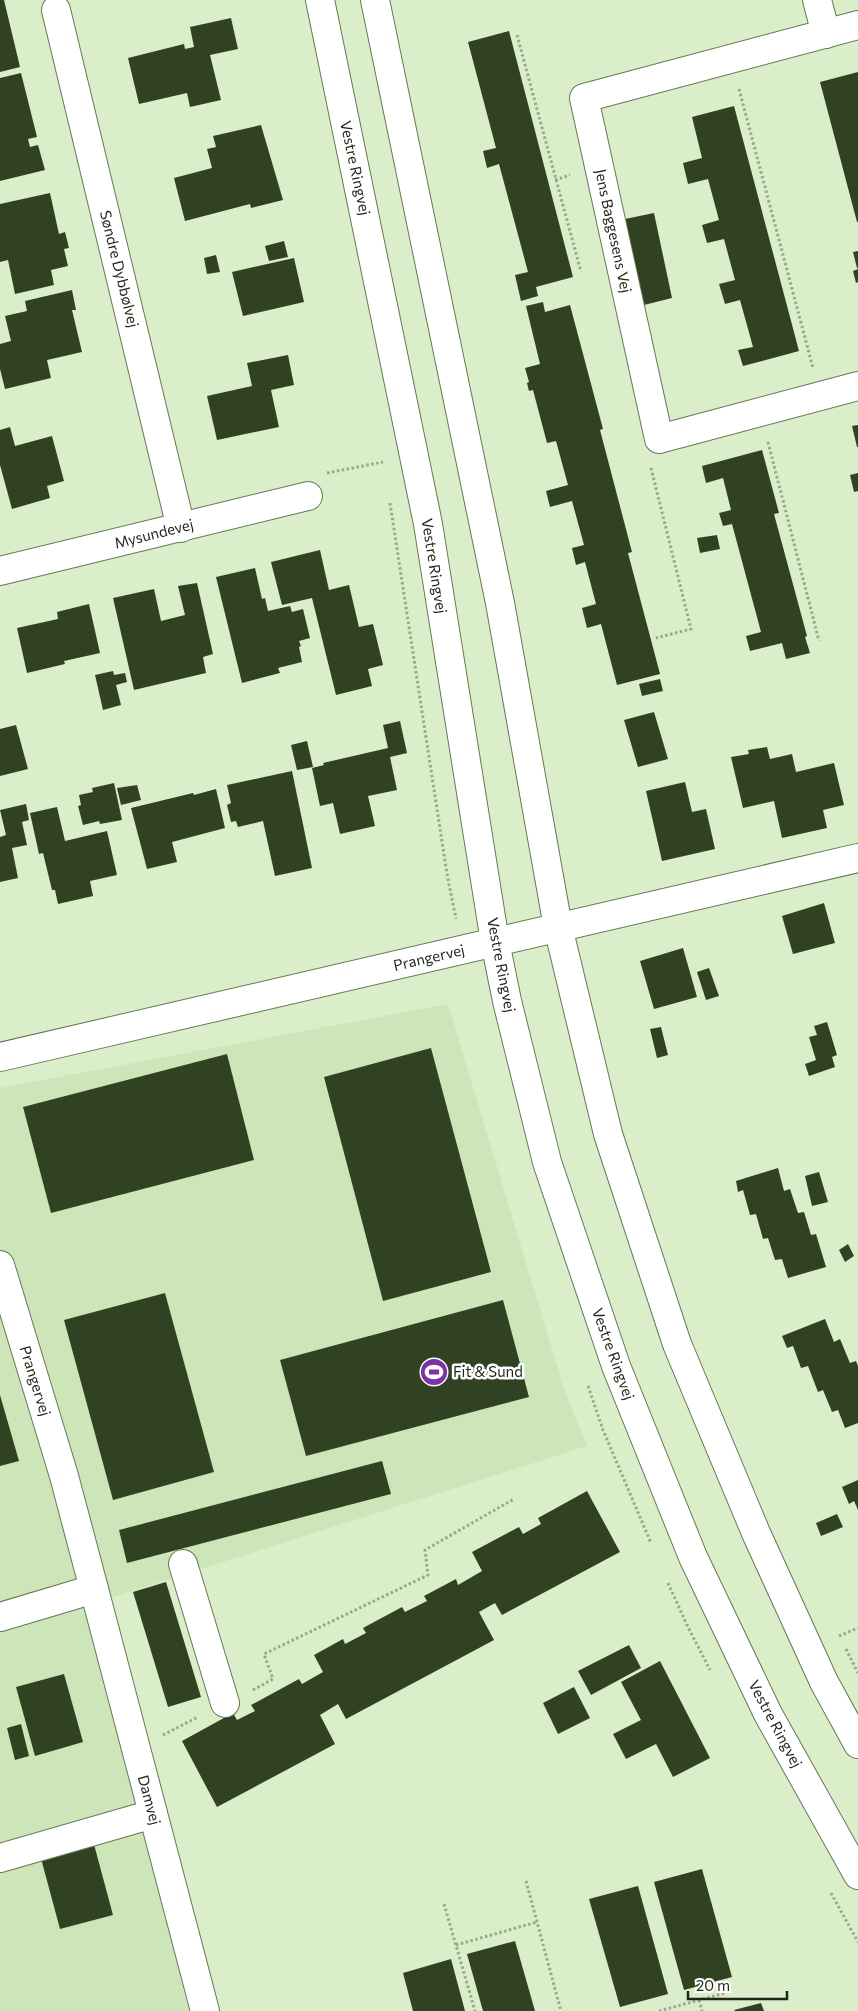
<svg xmlns="http://www.w3.org/2000/svg" width="858" height="2011" viewBox="0 0 858 2011" font-family="Commissioner,sans-serif">
  <rect width="100%" height="100%" fill="#daefc9"/>
  <polygon fill="#cde6b9" points="448,1004 565,1392 587,1446 88,1605 189,2011 0,2011 0,1088"/>
  <g fill="#314222">
    <polygon points="0,0 4,0 20,67 0,72"/>
    <polygon points="231,18 238,49 210,55 221,100 190,107 187,93 139,104 128,58 184,44 185,49 194,47 190,27"/>
    <polygon points="509,31 573,277 536,287 538,296 521,301 515,275 528,272 499,164 487,168 483,151 496,148 468,42"/>
    <polygon points="858,72 858,222 857,222 820,82"/>
    <polygon points="21,73 37,137 28,139 30,147 38,145 45,170 0,181 0,78"/>
    <polygon points="734,106 799,351 743,366 738,350 753,347 740,300 725,304 719,284 735,280 724,239 707,243 702,225 719,220 708,179 688,184 683,163 702,158 692,117"/>
    <polygon points="261,125 283,200 251,208 250,204 185,221 174,178 212,168 207,149 216,147 213,136"/>
    <polygon points="50,193 59,234 65,232 69,248 64,249 68,266 51,270 54,285 15,294 8,260 0,262 0,204"/>
    <polygon points="654,213 672,298 644,305 625,219"/>
    <polygon points="284,241 288,257 269,261 265,246"/>
    <polygon points="858,251 858,268 857,268 853,252"/>
    <polygon points="216,255 220,272 207,274 204,258"/>
    <polygon points="294,258 304,302 243,316 232,272"/>
    <polygon points="858,269 858,282 856,283 853,271"/>
    <polygon points="72,290 76,310 72,310 82,352 47,360 51,378 5,389 0,369 0,344 11,341 5,316 27,311 25,301"/>
    <polygon points="543,302 545,312 570,305 603,429 600,430 632,552 628,553 660,674 617,685 601,624 587,628 582,608 596,604 585,562 576,565 572,548 584,545 572,501 550,507 546,491 568,485 556,441 547,443 533,390 529,391 527,383 529,382 525,368 540,364 526,306"/>
    <polygon points="288,355 294,385 271,390 279,427 217,440 207,396 252,386 247,363"/>
    <polygon points="858,425 858,447 857,447 852,426"/>
    <polygon points="10,427 15,446 52,436 64,481 47,486 50,498 12,509 0,465 0,430"/>
    <polygon points="762,450 779,513 774,514 807,636 805,637 810,653 786,659 782,643 750,651 746,636 761,632 732,524 723,526 719,513 731,510 723,478 706,483 702,466"/>
    <polygon points="858,473 858,491 854,492 850,475"/>
    <polygon points="717,535 720,549 700,553 697,538"/>
    <polygon points="320,550 329,590 349,585 359,627 373,624 383,665 368,669 372,686 336,695 312,598 282,605 271,562"/>
    <polygon points="255,568 262,599 265,598 268,611 290,606 292,612 303,609 310,638 299,641 301,646 299,647 302,662 278,668 280,673 242,683 216,577"/>
    <polygon points="197,583 213,654 203,657 206,673 134,690 113,598 154,589 161,621 185,615 178,586"/>
    <polygon points="89,604 100,653 64,661 65,664 27,673 17,628 58,619 57,612"/>
    <polygon points="113,671 114,675 125,673 127,682 116,685 121,705 103,710 95,675"/>
    <polygon points="660,679 663,691 642,696 639,684"/>
    <polygon points="654,712 668,759 638,767 624,720"/>
    <polygon points="400,721 407,753 390,757 397,790 368,796 375,826 340,834 333,803 320,806 312,768 324,765 323,763 388,748 383,725"/>
    <polygon points="16,725 28,769 0,776 0,729"/>
    <polygon points="307,741 313,767 297,770 291,745"/>
    <polygon points="767,747 770,759 792,754 796,772 834,763 844,805 823,810 827,828 782,838 774,801 743,808 731,757 749,754 748,750"/>
    <polygon points="292,771 312,868 275,876 263,821 238,827 236,821 231,822 227,805 231,803 227,785"/>
    <polygon points="685,782 692,812 706,809 715,849 662,861 646,791"/>
    <polygon points="114,783 122,820 100,824 99,821 83,825 78,806 81,805 79,795 93,792 92,788"/>
    <polygon points="137,785 141,800 121,805 117,788"/>
    <polygon points="216,789 225,828 172,842 177,862 147,869 131,808 193,793 194,795"/>
    <polygon points="26,804 29,820 22,822 27,845 12,848 18,878 0,882 0,837 6,835 0,810"/>
    <polygon points="57,807 65,841 107,831 117,875 90,881 93,896 58,904 55,890 52,890 43,853 39,854 30,813"/>
    <polygon points="824,903 835,943 793,954 782,916"/>
    <polygon points="683,948 697,997 654,1009 640,961"/>
    <polygon points="709,968 719,996 706,1000 697,972"/>
    <polygon points="827,1022 837,1055 832,1057 835,1067 809,1076 805,1064 816,1060 809,1037 817,1035 814,1026"/>
    <polygon points="661,1027 668,1055 657,1058 650,1029"/>
    <polygon points="431,1048 491,1272 383,1301 324,1077"/>
    <polygon points="227,1054 254,1160 51,1213 23,1107"/>
    <polygon points="778,1168 784,1191 790,1189 798,1213 804,1212 811,1235 816,1234 826,1267 788,1278 782,1259 775,1260 768,1238 763,1239 756,1214 750,1215 743,1190 738,1192 736,1181"/>
    <polygon points="819,1172 828,1202 812,1206 805,1176"/>
    <polygon points="848,1244 854,1256 845,1262 839,1250"/>
    <polygon points="165,1293 214,1472 113,1500 64,1320"/>
    <polygon points="503,1300 529,1397 306,1456 280,1360"/>
    <polygon points="825,1319 834,1342 840,1339 850,1363 856,1361 858,1366 858,1423 845,1428 838,1410 832,1412 823,1390 818,1392 808,1366 801,1368 793,1346 787,1348 782,1336"/>
    <polygon points="0,1395 19,1461 0,1466"/>
    <polygon points="382,1461 391,1494 127,1563 119,1530"/>
    <polygon points="858,1480 858,1510 854,1501 849,1504 842,1487"/>
    <polygon points="587,1491 620,1552 502,1615 495,1603 479,1612 494,1640 346,1719 338,1704 320,1715 335,1744 217,1807 182,1741 233,1713 237,1720 255,1711 251,1705 299,1679 302,1684 323,1672 314,1655 343,1639 345,1644 366,1633 363,1628 402,1607 405,1612 427,1601 424,1596 456,1579 458,1585 482,1571 472,1552 519,1527 523,1534 541,1524 538,1518"/>
    <polygon points="837,1514 843,1527 821,1536 816,1523"/>
    <polygon points="166,1582 201,1697 168,1707 133,1592"/>
    <polygon points="629,1645 641,1668 591,1695 578,1671"/>
    <polygon points="660,1661 710,1758 673,1777 656,1744 626,1759 613,1734 641,1720 621,1682"/>
    <polygon points="64,1674 83,1742 35,1756 16,1687"/>
    <polygon points="574,1687 590,1718 558,1734 543,1703"/>
    <polygon points="21,1724 29,1756 15,1760 7,1728"/>
    <polygon points="92,1837 113,1915 60,1929 39,1851"/>
    <polygon points="702,1869 732,1977 684,1990 654,1882"/>
    <polygon points="638,1886 668,1994 620,2007 589,1899"/>
    <polygon points="515,1941 535,2011 483,2011 467,1954"/>
    <polygon points="451,1959 465,2011 413,2011 403,1973"/>
    <polygon points="761,2003 764,2011 735,2011 734,2010"/>
  </g>
  <g fill="none" stroke-linecap="round" stroke-linejoin="round">
    <defs>
      <g id="minor">
        <polyline points="817,0 826,34"/>
        <polyline points="56,10 181,528"/>
        <polyline points="858,25 584,98 659,439 858,386"/>
        <polyline points="0,571 308,496"/>
        <polyline points="0,1057 858,858"/>
        <polyline points="0,1265 64,1476 94,1589"/>
        <polyline points="183,1564 225,1703"/>
        <polyline points="0,1617 94,1589 205,2011"/>
        <polyline points="0,1858 153,1814"/>
      </g>
      <g id="major">
        <polyline points="320,0 428,524 495,942 507,1001 547,1162 616,1366 693,1557 768,1714 858,1875"/>
        <polyline points="375,0 500,603 558,927 608,1134 677,1344 756,1533 824,1682 858,1744"/>
      </g>
    </defs>
    <use href="#minor" stroke="#657856" stroke-width="30"/>
    <use href="#major" stroke="#657856" stroke-width="30"/>
    <g stroke="#98a88b" stroke-width="3" stroke-dasharray="2.5 2.5" stroke-linecap="butt">
      <polyline points="517,35 581,272"/>
      <polyline points="739,89 813,368"/>
      <polyline points="555,180 570,175"/>
      <polyline points="768,442 819,641"/>
      <polyline points="651,468 691,629 656,638"/>
      <polyline points="327,473 383,462"/>
      <polyline points="390,503 447,874 456,919"/>
      <polyline points="588,1386 603,1430 651,1543"/>
      <polyline points="668,1583 687,1625 710,1670"/>
      <polyline points="839,1636 858,1628"/>
      <polyline points="846,1649 858,1673"/>
      <polyline points="253,1690 273,1679 264,1654 428,1575 425,1550 514,1499"/>
      <polyline points="163,1735 198,1717"/>
      <polyline points="526,1881 561,2011"/>
      <polyline points="831,1893 858,1942"/>
      <polyline points="444,1904 475,2011"/>
      <polyline points="456,1945 537,1922"/>
      <polyline points="699,2000 702,2011"/>
      <polyline points="659,2011 725,1993"/>
    </g>
    <use href="#minor" stroke="#fff" stroke-width="28"/>
    <use href="#major" stroke="#fff" stroke-width="28"/>
  </g>
  <defs>
    <symbol id="stadium-disc" viewBox="-11 -11 22 22"><circle r="9.5" fill="#7d32a4" stroke="#fff"/><path d="M0-5a6.5 5 0 1 0 0 10a6.5 5 0 1 0 0-10ZM-3.5-1.8h7v3.6h-7Z" fill="#fff"/></symbol>
  </defs>
  <g fill-rule="evenodd">
    <use href="#stadium-disc" x="418" y="1356" width="32" height="32"/>
  </g>
  <g text-anchor="middle" stroke-width="5" stroke-linejoin="round" paint-order="stroke">
    <g font-size="15" fill="#1e2618" stroke="#fff">
      <text transform="translate(355 168) rotate(78)" y="5">Vestre Ringvej</text>
      <text transform="translate(613 231) rotate(78)" y="5">Jens Baggesens Vej</text>
      <text transform="translate(119 269) rotate(76)" y="5">Søndre Dybbølvej</text>
      <text transform="translate(154 534) rotate(-14)" y="5">Mysundevej</text>
      <text transform="translate(434 566) rotate(81)" y="5">Vestre Ringvej</text>
      <text transform="translate(429 958) rotate(-13)" y="5">Prangervej</text>
      <text transform="translate(501 965) rotate(79)" y="5">Vestre Ringvej</text>
      <text transform="translate(613 1354) rotate(70)" y="5">Vestre Ringvej</text>
      <text transform="translate(35 1381) rotate(73)" y="5">Prangervej</text>
      <text transform="translate(775 1724) rotate(62)" y="5">Vestre Ringvej</text>
      <text transform="translate(149 1800) rotate(75)" y="5">Damvej</text>
    </g>
    <g font-size="15" fill="#1e2618" stroke="#fff" text-anchor="start">
      <text x="453" y="1377">Fit &amp; Sund</text>
    </g>
  </g>
  <path d="M688 1991v8h99v-8" fill="none" stroke="#1e2618" stroke-width="2.5"/>
  <text x="696" y="1991" font-size="15" fill="#1e2618" stroke="#ffffff" stroke-width="4" paint-order="stroke">20 m</text>
</svg>
